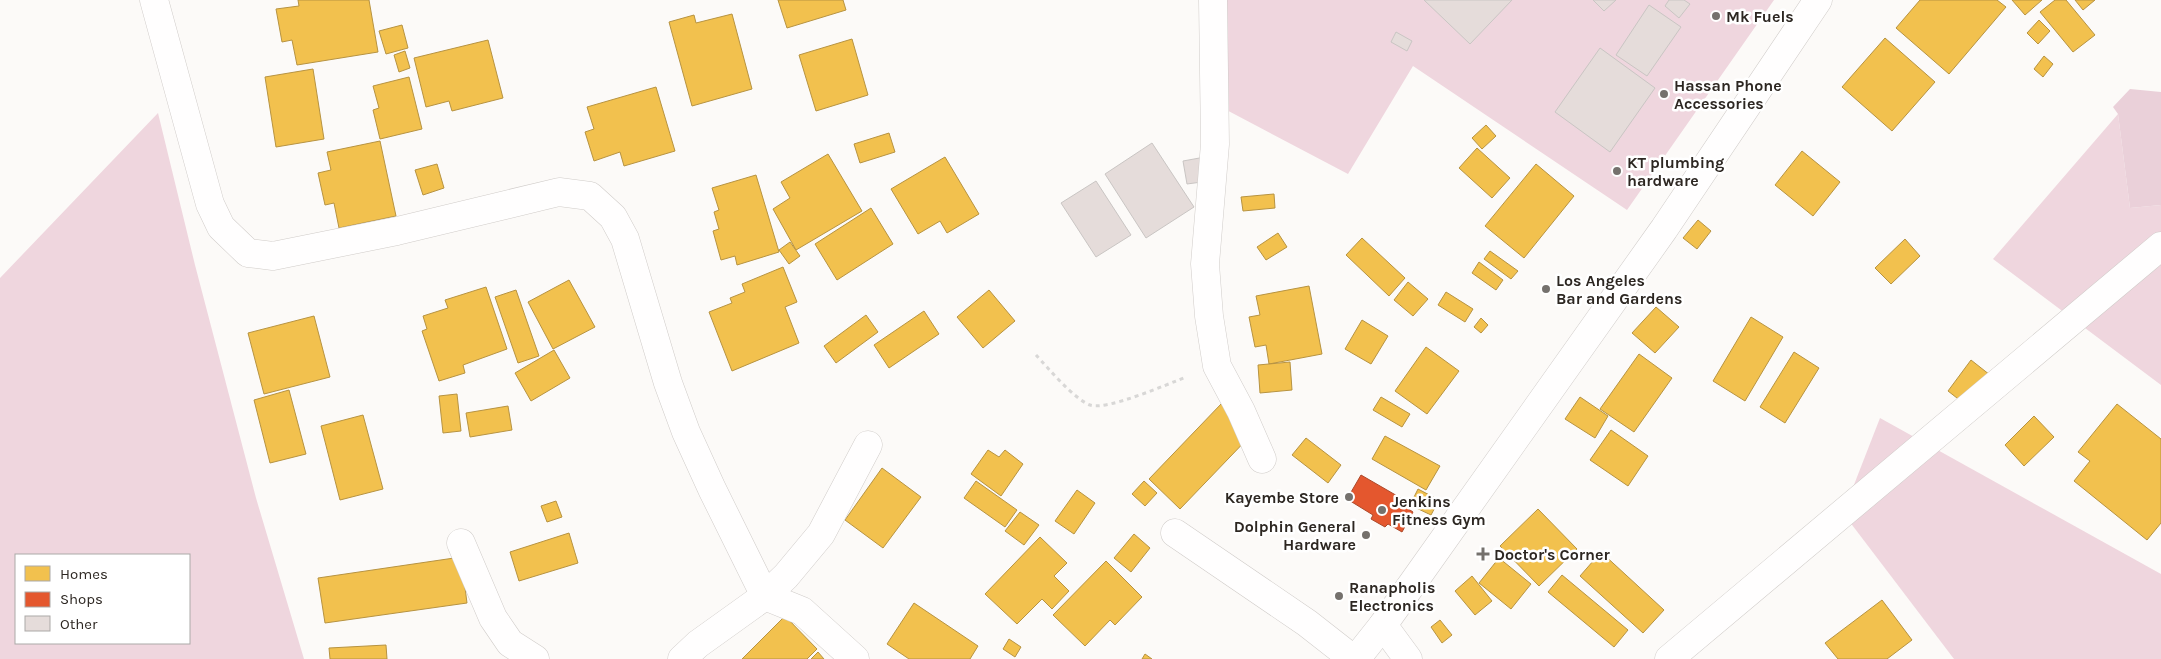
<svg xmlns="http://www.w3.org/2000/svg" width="2161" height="659" viewBox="0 0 2161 659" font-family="Karla,sans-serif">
  <rect width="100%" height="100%" fill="#fcfaf8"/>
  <g fill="#efd6de" fill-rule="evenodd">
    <polygon points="1218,0 1774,0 1627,210 1413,66 1348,174 1219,106"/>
    <path d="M158,113L195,265L256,498L304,659H0V278ZM16,555H189V643H16Z"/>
    <polygon points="2118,114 2130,208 2161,205 2161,385 1993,259"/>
    <polygon points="1880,418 2161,574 2161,659 1954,659 1843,513"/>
  </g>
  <polygon fill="#ead0d9" points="2130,89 2161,92 2161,205 2130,208 2118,114 2113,107"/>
  <g fill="#f2c14e" stroke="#b79341">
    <polygon points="298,0 369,0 378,52 297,65 292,40 282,42 276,9 299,6"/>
    <polygon points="778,0 843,0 846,10 787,28"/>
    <polygon points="1920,0 1997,0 2006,7 1949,74 1896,28"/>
    <polygon points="2012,0 2042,0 2025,15"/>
    <polygon points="2055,0 2066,0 2095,35 2073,52 2040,12"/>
    <polygon points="2075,0 2095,0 2083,10"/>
    <polygon points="732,14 752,89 692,106 669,22 694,15 696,23"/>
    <polygon points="2039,20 2050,31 2038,44 2027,33"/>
    <polygon points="402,25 408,48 386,54 379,31"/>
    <polygon points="1885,38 1935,82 1892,131 1842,87"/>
    <polygon points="852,39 868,95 816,111 799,55"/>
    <polygon points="488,40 503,98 452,111 449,101 426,107 414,58"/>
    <polygon points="405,51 410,68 399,72 394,55"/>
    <polygon points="2044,56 2053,64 2043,77 2034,69"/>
    <polygon points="313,69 324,139 276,147 265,77"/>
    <polygon points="409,77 422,129 380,139 373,110 379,108 373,86"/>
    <polygon points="656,87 675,151 624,166 620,152 594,161 585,132 594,129 587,107"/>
    <polygon points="1486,125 1496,136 1482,149 1472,138"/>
    <polygon points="889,133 895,152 860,163 854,144"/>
    <polygon points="380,141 396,216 339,228 334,203 325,205 318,173 331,170 327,152"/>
    <polygon points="1477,148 1510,178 1492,198 1459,168"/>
    <polygon points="1802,151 1840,182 1813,216 1775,185"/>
    <polygon points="828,154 862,211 796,250 773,209 790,198 781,182"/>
    <polygon points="945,157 979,214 947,233 940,221 918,234 891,189"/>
    <polygon points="437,164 444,188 423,195 415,170"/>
    <polygon points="1536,164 1574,196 1524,258 1485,226"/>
    <polygon points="756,175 779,252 737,265 735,256 721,260 713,231 719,229 714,212 719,210 712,188"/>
    <polygon points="1274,194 1275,208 1243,211 1241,197"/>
    <polygon points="871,208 893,244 837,280 815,244"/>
    <polygon points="1698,220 1711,231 1697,249 1683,238"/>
    <polygon points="1278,233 1287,247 1266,260 1257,247"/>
    <polygon points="1362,238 1405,278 1389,296 1346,255"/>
    <polygon points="1905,239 1920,256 1891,284 1875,268"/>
    <polygon points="790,242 800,256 789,264 779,250"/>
    <polygon points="1490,251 1518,271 1511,279 1484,259"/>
    <polygon points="1479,262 1503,280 1496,290 1472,273"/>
    <polygon points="783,267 797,302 785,307 799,343 732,371 709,312 732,303 730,298 745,292 742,284"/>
    <polygon points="569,280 595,327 553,349 528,302"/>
    <polygon points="1408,282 1428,299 1413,316 1394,300"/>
    <polygon points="1309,286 1322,354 1269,364 1266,345 1255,347 1249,317 1260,315 1256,296"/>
    <polygon points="486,287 507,349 463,365 465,373 439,381 422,331 427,329 423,316 448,308 445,300"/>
    <polygon points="516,290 539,356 518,363 495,297"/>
    <polygon points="989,290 1015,321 983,348 957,317"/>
    <polygon points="1446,292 1473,309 1465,322 1438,305"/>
    <polygon points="1656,307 1679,327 1655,353 1632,333"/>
    <polygon points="924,311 939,334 889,368 874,345"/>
    <polygon points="866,315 878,332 836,363 824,346"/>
    <polygon points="314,316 330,377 264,394 248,333"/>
    <polygon points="1751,317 1783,337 1745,401 1713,381"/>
    <polygon points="1481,318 1488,325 1481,333 1474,327"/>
    <polygon points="1362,320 1388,336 1371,364 1345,349"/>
    <polygon points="1426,347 1459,371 1427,414 1395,391"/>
    <polygon points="554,350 570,378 531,401 515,373"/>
    <polygon points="1794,352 1819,368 1785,423 1760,407"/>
    <polygon points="1639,354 1672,378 1634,432 1600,409"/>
    <polygon points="1971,360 2004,386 1980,416 1948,391"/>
    <polygon points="1290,362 1292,390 1260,393 1258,365"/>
    <polygon points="289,390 306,454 270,463 254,400"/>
    <polygon points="457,394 461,431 443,433 439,396"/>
    <polygon points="1381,397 1410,414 1402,427 1373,410"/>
    <polygon points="1580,397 1608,416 1595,438 1565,419"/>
    <polygon points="1222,403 1253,433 1180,509 1149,479"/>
    <polygon points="2117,404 2161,439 2161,523 2147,540 2074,481 2090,461 2078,452"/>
    <polygon points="508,406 512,430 470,437 466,413"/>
    <polygon points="363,415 383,489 340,500 321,426"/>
    <polygon points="2034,416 2054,437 2024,466 2005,445"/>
    <polygon points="1611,430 1648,456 1628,486 1590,460"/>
    <polygon points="1385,436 1440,466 1426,490 1372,459"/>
    <polygon points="1306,438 1341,465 1328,483 1292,455"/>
    <polygon points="988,450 999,457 1005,450 1023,464 1001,496 971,474"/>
    <polygon points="882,468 921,497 883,548 845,520"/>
    <polygon points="976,481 1017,510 1005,527 964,498"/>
    <polygon points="1144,481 1157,493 1145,506 1132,494"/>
    <polygon points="1418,489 1439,500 1431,515 1410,505"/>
    <polygon points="1077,490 1095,503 1074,534 1055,521"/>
    <polygon points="556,501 562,517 547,522 541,506"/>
    <polygon points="1538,509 1577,549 1539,586 1500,546"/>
    <polygon points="1020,512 1039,525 1024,545 1005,531"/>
    <polygon points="569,533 578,563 519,581 510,552"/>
    <polygon points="1134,534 1150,548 1131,572 1114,558"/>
    <polygon points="1040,537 1067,563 1054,576 1069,591 1052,609 1042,599 1017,624 985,594"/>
    <polygon points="1601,552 1664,610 1643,633 1580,576"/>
    <polygon points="461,557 467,603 325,623 318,578"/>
    <polygon points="1499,558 1531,584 1511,609 1479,583"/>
    <polygon points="1106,561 1142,597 1115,625 1110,620 1085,646 1053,615"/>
    <polygon points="1562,575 1628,630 1614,647 1548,592"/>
    <polygon points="1472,576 1492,601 1475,615 1455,591"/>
    <polygon points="1882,600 1912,640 1887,659 1838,659 1825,643"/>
    <polygon points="914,603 978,646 970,659 909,659 887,644"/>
    <polygon points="785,616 817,649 807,659 742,659"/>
    <polygon points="1440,620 1452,635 1442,643 1431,627"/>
    <polygon points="1009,639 1021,647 1015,657 1003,649"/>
    <polygon points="386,645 387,659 330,659 329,648"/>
    <polygon points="818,652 824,659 811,659"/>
    <polygon points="1145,654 1152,659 1142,659"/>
  </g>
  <polygon fill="#e4572e" stroke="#ad492a" points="1361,475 1406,501 1404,506 1413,512 1402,532 1388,524 1385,527 1371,519 1373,515 1347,499"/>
  <g fill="#e5dcda" stroke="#c9c5c3">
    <polygon points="1424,0 1512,0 1470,44"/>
    <polygon points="1593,0 1616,0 1604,11"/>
    <polygon points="1669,0 1684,0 1690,4 1679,18 1665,6"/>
    <polygon points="1649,5 1681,27 1647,76 1616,55"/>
    <polygon points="1396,32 1412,41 1407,51 1391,42"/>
    <polygon points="1600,48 1655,88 1610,152 1555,112"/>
    <polygon points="1152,143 1194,207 1146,238 1105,174"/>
    <polygon points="1205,157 1209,181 1187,184 1183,161"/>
    <polygon points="1096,181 1131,235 1096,257 1061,203"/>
  </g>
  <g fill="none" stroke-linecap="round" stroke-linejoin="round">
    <defs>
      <g id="minor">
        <polyline points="154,0 210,204 221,227 248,253 273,256 397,231 559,192 590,196 613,217 625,239 668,383 686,432 712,489 765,596 786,576 821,534 868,445"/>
        <polyline points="1213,0 1215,144 1205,264 1209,316 1217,366 1241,411 1262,459"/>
        <polyline points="1175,533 1307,623 1353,659"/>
        <polyline points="461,543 493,618 510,643 535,659"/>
        <polyline points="1383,625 1408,659"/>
        <polyline points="682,659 698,644 765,596 802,611 855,659"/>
        <polyline points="1356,659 1383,625 1664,229 1818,0"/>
        <polyline points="1669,659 2161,246"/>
      </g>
    </defs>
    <use href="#minor" stroke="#d0ccc9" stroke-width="29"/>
    <path stroke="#d8d7d6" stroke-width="3" stroke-dasharray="4 4" stroke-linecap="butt" d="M1036,355C1048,368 1074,399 1090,405C1106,411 1168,384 1186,377"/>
    <use href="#minor" stroke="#fffefe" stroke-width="28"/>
  </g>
  <g fill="#75716d" stroke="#fff" stroke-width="2">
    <circle cx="1716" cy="16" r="5"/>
    <circle cx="1664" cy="94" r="5"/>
    <circle cx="1617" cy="171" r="5"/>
    <circle cx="1546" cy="289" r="5"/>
    <circle cx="1349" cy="497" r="5"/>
    <circle cx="1382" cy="510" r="5"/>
    <circle cx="1366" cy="535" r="5"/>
    <path d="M1480.5 546.5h5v5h5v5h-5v5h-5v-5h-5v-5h5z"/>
    <circle cx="1339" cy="596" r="5"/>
  </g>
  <g text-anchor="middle" stroke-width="5" stroke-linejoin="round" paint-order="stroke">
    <g font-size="16" font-weight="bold" fill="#2d2722" stroke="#fff" text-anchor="start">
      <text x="1726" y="22">Mk Fuels</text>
      <text x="1674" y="91">Hassan Phone<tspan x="1674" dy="18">Accessories</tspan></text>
      <text x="1627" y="168">KT plumbing<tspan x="1627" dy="18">hardware</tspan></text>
      <text x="1556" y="286">Los Angeles<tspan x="1556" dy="18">Bar and Gardens</tspan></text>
      <text x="1339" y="503" text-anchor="end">Kayembe Store</text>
      <text x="1392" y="507">Jenkins<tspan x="1392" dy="18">Fitness Gym</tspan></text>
      <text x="1356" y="532" text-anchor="end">Dolphin General<tspan x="1356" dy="18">Hardware</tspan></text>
      <text x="1494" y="560">Doctor's Corner</text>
      <text x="1349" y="593">Ranapholis<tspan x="1349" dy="18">Electronics</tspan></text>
    </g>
  </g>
  <rect x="15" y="554" width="175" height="90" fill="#ffffff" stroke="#aba9a7"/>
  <rect x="25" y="566" width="25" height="15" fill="#f2c14e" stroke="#aba9a7"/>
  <text x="60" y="579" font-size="15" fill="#2d2722">Homes</text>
  <rect x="25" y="592" width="25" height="15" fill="#e4572e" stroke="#aba9a7"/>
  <text x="60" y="604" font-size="15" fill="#2d2722">Shops</text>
  <rect x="25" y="616" width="25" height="15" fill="#e5dcda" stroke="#aba9a7"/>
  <text x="60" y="629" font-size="15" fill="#2d2722">Other</text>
</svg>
